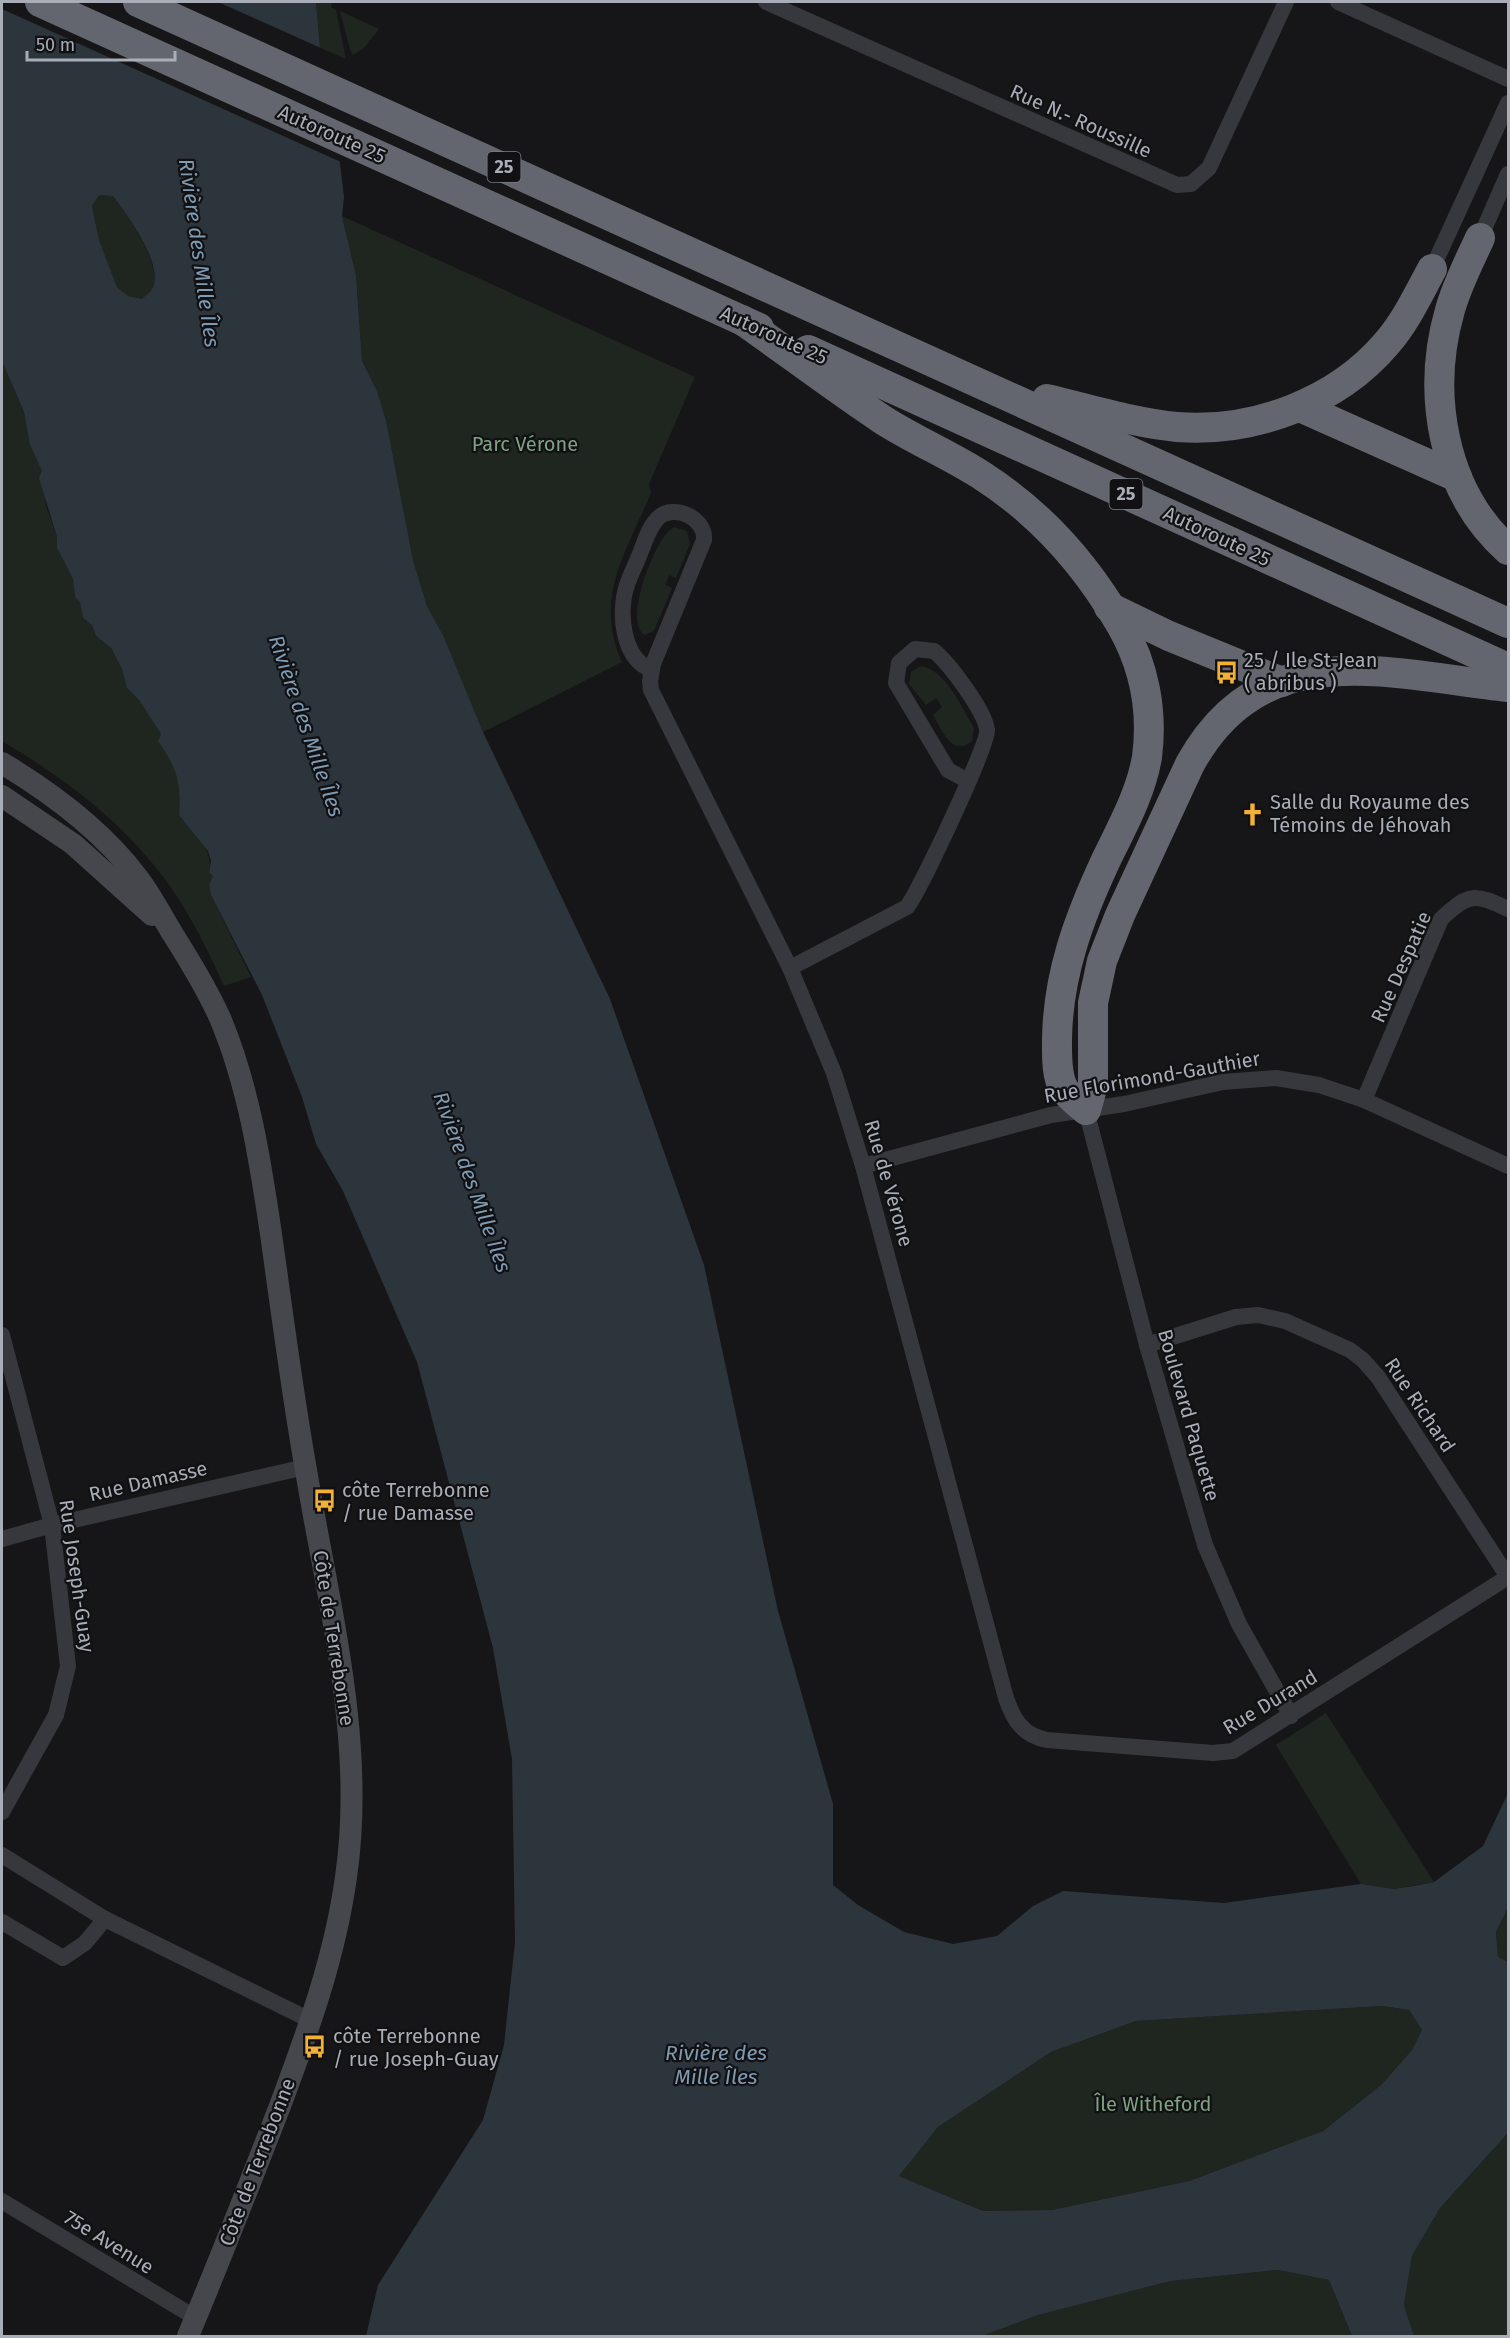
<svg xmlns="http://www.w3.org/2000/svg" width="1510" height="2338" viewBox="0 0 1510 2338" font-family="'Fira Sans',sans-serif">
  <rect width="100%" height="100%" fill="#161618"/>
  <g fill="#1e261f">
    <polygon points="316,2 332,2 331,7 336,10 346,59 320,48"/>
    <polygon points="340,11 379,29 364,48 353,55 350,50"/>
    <path d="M99,195L113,196C127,215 164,265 152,289C150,292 145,296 142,299L128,296L117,287L99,240L92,206Z"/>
    <path d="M342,216L695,377L649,484L651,493C626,553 593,598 622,662L483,732L444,637L427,606L413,560L386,420L377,391L362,361L356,275Z"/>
    <path d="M2,361L24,412L30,445L42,471L46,506L57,537V548L73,579L75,597L80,602L83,618L92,625L96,636L111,648L122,669L127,688L139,700L161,734L158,741C177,769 181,781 179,815C193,832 214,849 209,871L213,876L209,885L211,895L251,977L224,986C205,943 183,900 153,864C112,813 57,774 2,741Z"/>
    <path d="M674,527L687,531L690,544L676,578L669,575L665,585L672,588L654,631L645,635C622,623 656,535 674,527Z"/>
    <path d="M921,666C946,670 962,708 974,728L972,741C952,758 942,730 933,715L942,707L936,698L926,705L909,684L911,672Z"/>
    <polygon points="1326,1713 1434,1882 1394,1889 1361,1884 1276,1745"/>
    <polygon points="1508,1908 1508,1962 1498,1957 1496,1932"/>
    <polygon points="1382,2006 1409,2010 1422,2030 1412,2050 1381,2085 1323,2131 1189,2181 1052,2210 983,2211 899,2176 938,2127 1051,2052 1136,2021"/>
    <polygon points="1508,2133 1508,2336 1414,2336 1404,2305 1412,2256 1440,2208"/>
    <polygon points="1278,2270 1329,2280 1352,2336 982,2336 1038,2315 1171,2281"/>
  </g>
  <path fill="#2c353c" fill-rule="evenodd" d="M2,2H316L320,48L331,88L344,197L342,216L356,275L362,361L377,391L386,420L413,560L427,606L444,637L483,732L610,999L704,1265L778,1611L833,1804V1885L858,1905L904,1932L953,1944L997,1936L1033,1906L1063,1891L1224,1903L1361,1884L1394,1889L1414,1886L1434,1882L1483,1846L1508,1793V1908L1496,1932L1498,1957L1508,1962V2133L1440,2208L1412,2256L1404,2305L1414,2336H1352L1329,2280L1278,2270L1171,2281L1038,2315L982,2336H366L378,2285L483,2120L504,2045L515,1942L512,1759L493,1648L417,1362L343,1191L316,1144L302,1097L262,995L211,895L209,885L213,876L209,872L211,861L208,851L179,815C181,781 177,769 158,741L161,734L139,700L127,688L122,669L111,648L96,636L92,625L83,618L80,602L75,597L73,579L57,548V537L39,478L42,471L30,445L24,412L2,361ZM99,195L113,196C127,215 165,265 152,289C150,292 145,296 142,299L128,296L117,287L99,240L92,206ZM1382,2006L1409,2010L1422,2030L1412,2050L1381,2085L1323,2131L1189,2181L1052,2210L983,2211L899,2176L938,2127L1051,2052L1136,2021Z"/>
  <polygon fill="#161618" points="2,2 218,2 323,49 334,88 343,163 2,9"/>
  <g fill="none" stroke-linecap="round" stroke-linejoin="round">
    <g stroke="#37383d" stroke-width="16">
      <polyline points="766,2 1177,185 1191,184 1209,168 1286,2"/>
      <polyline points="1338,2 1508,79"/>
      <polyline points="1480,238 1508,174"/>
      <polyline points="1432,269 1508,103"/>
      <path d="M652,670C622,659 618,612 627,585C631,573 637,562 641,551C646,539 649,527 658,518C674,503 706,518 704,540L653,664L650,681L651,690L790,968L834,1073L863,1166L1006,1698C1014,1721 1023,1735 1047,1740L1213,1753L1233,1751L1508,1577"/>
      <path d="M790,968L907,907C919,892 989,744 987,730C985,711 949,663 934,651L915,649L899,663L896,683L948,770L968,781"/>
      <path d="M1364,1100L1441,919C1469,893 1474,893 1508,909"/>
      <polyline points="1086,1110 1147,1345 1205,1545 1239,1624 1291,1716"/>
      <polyline points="863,1166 1051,1115 1124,1104 1223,1082 1276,1078 1319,1085 1364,1100 1508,1166"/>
      <polyline points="2,1335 52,1525 68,1666 56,1715 2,1812"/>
      <polyline points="1147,1345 1236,1317 1258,1315 1285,1321 1350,1350 1363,1360 1378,1377 1508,1577"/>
      <polyline points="2,1539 52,1525 305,1467"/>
      <polyline points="2,1855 105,1919 312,2021"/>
      <polyline points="2,1922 63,1958 85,1943 105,1919"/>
      <polyline points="2,2201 196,2318"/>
    </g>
    <g stroke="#45474d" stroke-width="22">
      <path d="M2,763C52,793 102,830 138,878C152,896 162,917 174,936C191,963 207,989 220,1018C249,1087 260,1160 271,1234C282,1312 292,1392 306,1470C328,1604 366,1741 346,1877C335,1957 308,2031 280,2106C250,2183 220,2260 188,2336"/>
      <polyline points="2,796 73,844 152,915"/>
    </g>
    <g stroke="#63666e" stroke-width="30">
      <polyline points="40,2 759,328"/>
      <polyline points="138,2 1508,623"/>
      <path d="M1480,238C1469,262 1457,285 1450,310C1426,393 1442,491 1508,550"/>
      <path d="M742,320C789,353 835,388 883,420C916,441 952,456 984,477C1041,514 1087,566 1121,625C1144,665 1153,711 1147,757C1141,793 1122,827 1106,860C1079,918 1058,974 1057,1039C1057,1054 1056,1076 1064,1089C1069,1097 1079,1104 1086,1110L1093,1085V1003L1102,961L1120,915L1190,764C1262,633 1388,674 1508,687"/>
      <polyline points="808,350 1508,668"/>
      <path d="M1047,399C1090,409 1134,423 1177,427C1254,433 1337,402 1387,343C1406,321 1418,295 1432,269"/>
      <polyline points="1300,407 1457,477"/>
      <polyline points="1109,607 1169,636 1282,682"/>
    </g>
  </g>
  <defs>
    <symbol id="bus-bare" viewBox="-9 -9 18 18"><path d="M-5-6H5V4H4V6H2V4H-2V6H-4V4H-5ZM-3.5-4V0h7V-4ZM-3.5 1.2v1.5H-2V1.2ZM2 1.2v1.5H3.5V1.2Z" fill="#f2b134" stroke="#111113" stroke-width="2.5" paint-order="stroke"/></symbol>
    <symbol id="church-bare" viewBox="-9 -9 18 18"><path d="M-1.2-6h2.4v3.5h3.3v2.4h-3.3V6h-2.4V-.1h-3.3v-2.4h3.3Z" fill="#f2b134" stroke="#111113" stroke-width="2.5" paint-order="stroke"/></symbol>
  </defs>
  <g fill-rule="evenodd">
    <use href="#bus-bare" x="1210" y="656" width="33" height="33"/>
    <use href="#church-bare" x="1236" y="798" width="33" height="33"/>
    <use href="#bus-bare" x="308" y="1484" width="33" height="33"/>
    <use href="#bus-bare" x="298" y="2030" width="33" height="33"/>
  </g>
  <g text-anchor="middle" stroke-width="4.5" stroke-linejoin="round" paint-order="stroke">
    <g fill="#111113" stroke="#7b7e86" stroke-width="1.5">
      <rect x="487.5" y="152" width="33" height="30" rx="4.5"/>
      <rect x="1109.5" y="479" width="33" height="30" rx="4.5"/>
    </g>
    <g font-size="18" font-weight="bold" fill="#a8adb8">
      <text x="504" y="173">25</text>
      <text x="1126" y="500">25</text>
    </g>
    <g font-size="20" fill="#a8adb8" stroke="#111113">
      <text transform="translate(1081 121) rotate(24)" y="7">Rue N.- Roussille</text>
      <text transform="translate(332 134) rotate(24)" y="7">Autoroute 25</text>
      <text transform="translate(774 335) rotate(24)" y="7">Autoroute 25</text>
      <text transform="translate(1217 536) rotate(25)" y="7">Autoroute 25</text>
      <text transform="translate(1401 967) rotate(-66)" y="7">Rue Despatie</text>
      <text transform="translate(1152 1077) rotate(-10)" y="7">Rue Florimond-Gauthier</text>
      <text transform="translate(889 1183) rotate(74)" y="7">Rue de Vérone</text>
      <text transform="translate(1420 1405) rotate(56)" y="7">Rue Richard</text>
      <text transform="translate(1189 1415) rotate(74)" y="7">Boulevard Paquette</text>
      <text transform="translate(148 1481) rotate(-13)" y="7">Rue Damasse</text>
      <text transform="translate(77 1576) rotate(82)" y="7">Rue Joseph-Guay</text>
      <text transform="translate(334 1638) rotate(81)" y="7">Côte de Terrebonne</text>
      <text transform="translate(1270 1702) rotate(-31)" y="7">Rue Durand</text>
      <text transform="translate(257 2162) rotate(-69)" y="7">Côte de Terrebonne</text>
      <text transform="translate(109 2242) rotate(32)" y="7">75e Avenue</text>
    </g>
    <g font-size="20" fill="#7fa381" stroke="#111113">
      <text x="525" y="451">Parc Vérone</text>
      <text x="1153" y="2111">Île Witheford</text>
    </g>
    <g font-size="20" fill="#a8adb8" stroke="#111113" text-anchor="start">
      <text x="1244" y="667">25 / Ile St-Jean<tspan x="1244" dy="23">( abribus )</tspan></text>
      <text x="1270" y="809">Salle du Royaume des<tspan x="1270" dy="23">Témoins de Jéhovah</tspan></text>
      <text x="342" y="1497">côte Terrebonne<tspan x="342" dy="23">/ rue Damasse</tspan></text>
      <text x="333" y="2043">côte Terrebonne<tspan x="333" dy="23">/ rue Joseph-Guay</tspan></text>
    </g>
    <g font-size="21" font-style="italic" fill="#7f9bb3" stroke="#111113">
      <text transform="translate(199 253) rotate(82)" y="7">Rivière des Mille Îles</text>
      <text transform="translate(306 726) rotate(71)" y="7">Rivière des Mille Îles</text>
      <text transform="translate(472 1182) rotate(70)" y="7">Rivière des Mille Îles</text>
      <text x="716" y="2060">Rivière des<tspan x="716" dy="24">Mille Îles</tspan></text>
    </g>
  </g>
  <rect width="1510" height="2338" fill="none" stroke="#a8adb8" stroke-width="6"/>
  <path d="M27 51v9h148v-9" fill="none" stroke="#a8adb8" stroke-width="3"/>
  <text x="36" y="51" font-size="18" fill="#a8adb8" stroke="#111113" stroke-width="4.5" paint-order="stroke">50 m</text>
</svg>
